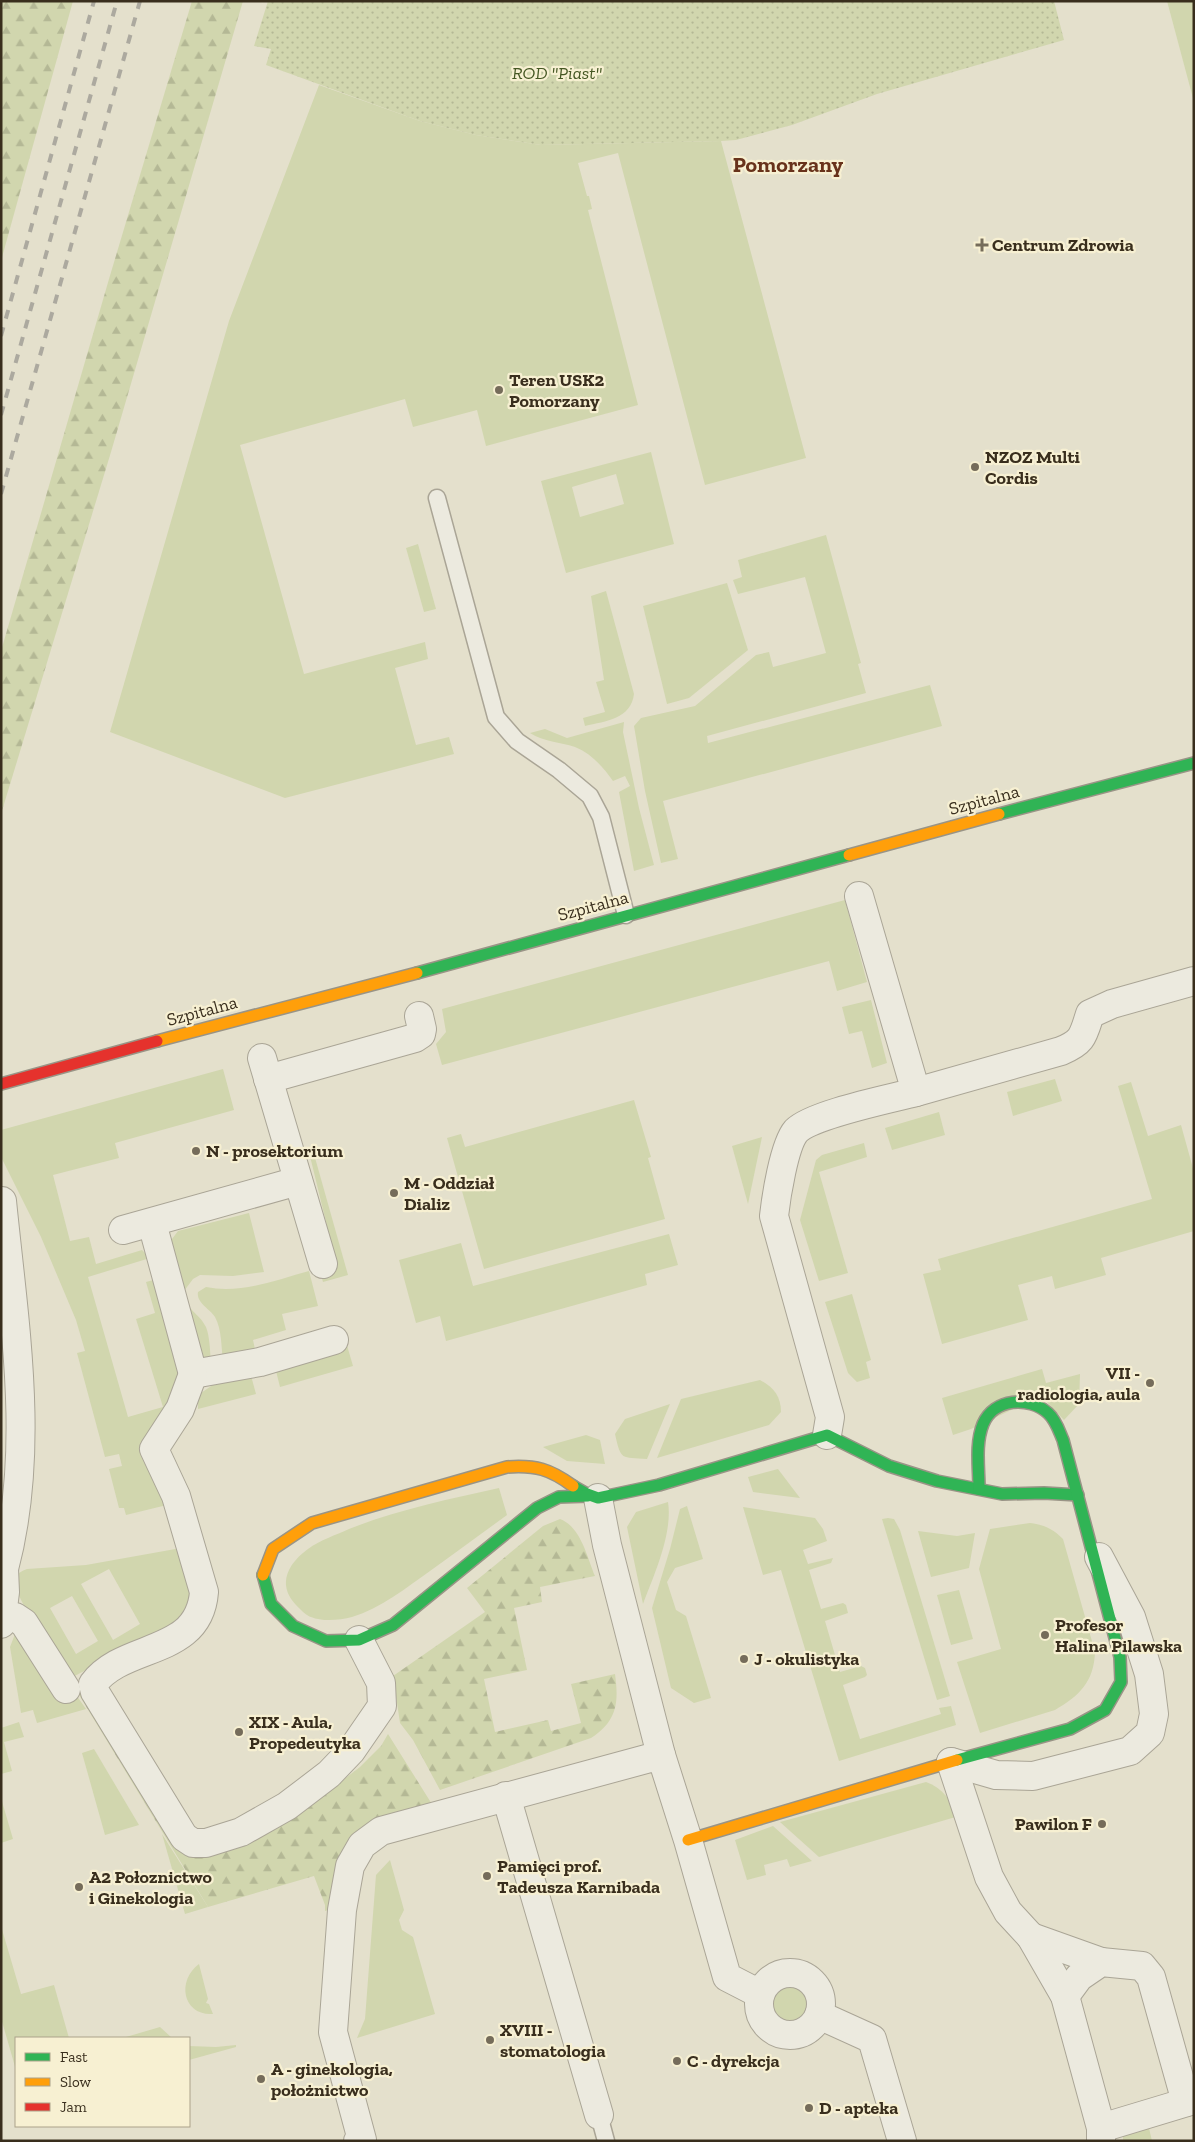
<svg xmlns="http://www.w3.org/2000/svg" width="1195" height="2142" viewBox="0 0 1195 2142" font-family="'Zilla Slab',serif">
  <defs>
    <pattern id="forest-firs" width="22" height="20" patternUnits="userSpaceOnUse" patternTransform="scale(1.25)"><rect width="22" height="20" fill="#d1d6ae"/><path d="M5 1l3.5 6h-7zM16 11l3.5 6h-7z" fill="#b4b895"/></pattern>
    <pattern id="garden-dots" width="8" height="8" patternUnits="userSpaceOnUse" patternTransform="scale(1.25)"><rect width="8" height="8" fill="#d1d6ae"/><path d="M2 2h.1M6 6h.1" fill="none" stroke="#b4b895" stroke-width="1.8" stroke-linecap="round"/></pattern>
  </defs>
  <rect width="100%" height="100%" fill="#e4e0cc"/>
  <g fill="#d1d6ae" fill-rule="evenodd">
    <polygon points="1167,1 1194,1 1194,102"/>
    <polygon points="319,85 420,121 476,135 541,145 721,141 806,458 705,485 618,153 578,163 587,196 589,196 592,209 588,210 638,405 486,446 477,410 413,427 405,399 240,445 304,674 425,642 428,659 395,668 416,745 449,737 454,754 285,798 110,732 229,321"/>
    <path d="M651,452L674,544L566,573L541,481ZM616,474L624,504L580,517L572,487Z"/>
    <polygon points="826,535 861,663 858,664 866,693 707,736 708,743 930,685 942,726 663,801 678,859 661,863 645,791 634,726 641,718 695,706 756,655 769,652 773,667 826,653 805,577 738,594 733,580 742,577 738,560"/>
    <polygon points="418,544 436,609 424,612 406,548"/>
    <polygon points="727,583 748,650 689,698 667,704 643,606"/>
    <path d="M606,591L634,694C631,719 606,721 585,726L583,718L605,712L596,682L604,680L591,596Z"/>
    <path d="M624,722L623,732L639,808L654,865L634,871L619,792L630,786L625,776L613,781C603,767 592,754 575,747C560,742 544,742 530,733L545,729L567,738Z"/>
    <polygon points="845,900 867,982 837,991 829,961 442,1065 436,1044 446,1032 442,1009"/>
    <polygon points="871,1000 887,1063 872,1068 862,1031 849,1034 842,1007"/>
    <polygon points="223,1069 234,1110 115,1143 119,1158 53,1175 70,1241 89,1237 96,1264 142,1250 150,1258 88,1277 128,1417 163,1407 136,1319 155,1313 146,1282 157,1279 184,1373 151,1440 171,1504 126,1515 124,1508 119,1508 109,1469 122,1466 119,1454 105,1457 77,1353 85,1351 76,1320 41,1237 1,1157 1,1130"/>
    <polygon points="1055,1079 1062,1101 1013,1116 1007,1092"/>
    <polygon points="1131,1082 1148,1136 1181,1125 1194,1172 1194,1231 1101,1258 1106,1275 1055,1289 1052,1276 1018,1285 1028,1320 942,1344 923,1274 941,1270 938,1259 1152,1199 1118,1086"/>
    <polygon points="634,1100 651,1157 648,1158 665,1219 484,1269 447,1138 461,1134 465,1147"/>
    <polygon points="939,1112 945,1135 892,1150 885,1128"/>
    <polygon points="762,1137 748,1204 732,1146"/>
    <polygon points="864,1143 867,1157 819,1172 848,1273 819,1281 800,1220 816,1160 822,1155"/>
    <polygon points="312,1147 348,1275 323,1282 319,1268 336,1263 308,1148"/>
    <path d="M249,1213L264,1272L233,1276L200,1275L193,1279L184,1291C187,1313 198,1311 206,1327C210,1337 210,1352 211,1363L199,1365L169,1243L178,1231Z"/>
    <polygon points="669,1234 678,1265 645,1274 647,1285 446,1341 440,1316 416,1323 399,1260 461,1243 473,1286"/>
    <path d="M309,1271L318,1306L282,1314L286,1330L253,1340L256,1354L223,1360C221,1346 222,1330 215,1317C210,1309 196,1303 198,1292L206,1287C241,1294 276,1280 309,1271Z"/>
    <polygon points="852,1294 871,1360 866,1362 870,1378 857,1382 848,1373 825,1302"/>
    <polygon points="346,1342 353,1366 280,1387 274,1363"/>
    <polygon points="1042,1369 1046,1383 1080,1374 1079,1404 1064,1420 1041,1396 971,1429 953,1435 942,1398"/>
    <polygon points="250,1372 256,1394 198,1409 198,1395 226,1376"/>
    <path d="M760,1380C773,1387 781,1396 781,1412L769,1425L657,1458L681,1399Z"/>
    <path d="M670,1404L647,1459C621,1457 621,1461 615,1434L625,1419Z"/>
    <polygon points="586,1435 600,1440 605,1464 567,1461 543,1447"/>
    <polygon points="778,1469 800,1498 753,1492 748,1477"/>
    <path d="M499,1488L507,1515C481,1534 456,1552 430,1571C406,1588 381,1608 352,1617C340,1620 323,1622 311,1617C307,1616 302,1611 299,1608C276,1587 286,1565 308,1549C320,1540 336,1535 349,1529C397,1510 449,1499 499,1488Z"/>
    <path d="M668,1502C673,1533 654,1575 643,1604L627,1527L636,1512Z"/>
    <polygon points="687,1506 703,1559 675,1568 667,1582 676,1610 686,1616 711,1698 694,1703 671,1688 652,1608 670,1549 680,1509"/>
    <polygon points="743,1507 815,1518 823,1529 827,1541 803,1550 808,1564 833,1558 831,1563 809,1570 821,1609 843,1603 846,1605 848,1613 825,1621 840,1672 861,1666 865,1668 867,1675 865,1677 843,1685 860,1739 941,1714 939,1708 951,1706 956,1725 839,1761 781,1570 763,1575"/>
    <polygon points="888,1518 894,1519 900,1530 950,1696 937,1700 882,1519"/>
    <path d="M1030,1523C1045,1525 1053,1529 1063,1539L1095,1652C1094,1682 1079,1696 1055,1710L980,1733L957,1662L1001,1649L979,1569L990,1529Z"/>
    <polygon points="918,1531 957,1536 975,1533 969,1568 931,1577"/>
    <path d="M181,1548L192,1600L178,1621L69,1679C59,1663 12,1595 15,1579C17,1573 22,1571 27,1569L86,1565ZM109,1569L140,1624L113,1640L81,1584ZM72,1596L98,1641L76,1654L50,1608Z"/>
    <polygon points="959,1590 973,1639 951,1645 937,1595"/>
    <polygon points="17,1629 59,1700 74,1692 86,1709 37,1723 33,1710 21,1713 10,1647"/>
    <polygon points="19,1722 24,1737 4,1742 12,1771 1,1774 1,1728"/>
    <polygon points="94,1749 139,1825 105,1835 82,1753"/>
    <path d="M926,1782C943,1788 951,1801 959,1816L819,1857L780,1822Z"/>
    <polygon points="1,1798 13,1839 1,1843"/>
    <polygon points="773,1826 812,1861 790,1867 787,1859 764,1865 766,1875 747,1880 735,1840"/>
    <polygon points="162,1834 208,1907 185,1914"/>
    <polygon points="390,1860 404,1910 399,1920 402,1930 413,1937 435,2014 357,2038 365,2019 376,1875"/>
    <polygon points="1,1926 21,1994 54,1985 69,2038 16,2038 16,2070 1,2018"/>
    <path d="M199,1964L208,1999L206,2003L209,2004L213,2014C183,2016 176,1981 199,1964Z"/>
    <path d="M793,1983C810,1989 818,2002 808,2019C805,2023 799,2024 794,2024C759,2027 760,1987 793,1983Z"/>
    <polygon points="160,2027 172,2038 127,2038 126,2037"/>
    <polygon points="236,2045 236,2047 189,2060 189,2046 216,2047"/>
    <polygon points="1149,2128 1152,2141 1123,2141 1123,2135"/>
  </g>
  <g fill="url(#forest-firs)">
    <polygon points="1,1 73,1 1,261"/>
    <polygon points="192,1 243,1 111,452 1,814 1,651 109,279"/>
    <path d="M560,1519C581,1527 587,1557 595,1576L540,1587L542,1602L514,1608L527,1670L484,1679L495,1732L548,1720L551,1731L581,1723L571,1684L615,1674C619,1703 617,1721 591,1738L440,1790L413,1740L400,1723L393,1676L485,1612L467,1588L543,1526Z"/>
    <polygon points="80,1688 177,1847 189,1856 207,1856 264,1835 292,1819 360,1767 381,1746 388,1734 435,1809 379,1824 335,1908 325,1911 325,1905 314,1876 208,1907 76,1690"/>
  </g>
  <polygon fill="url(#garden-dots)" points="268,1 1054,1 1064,40 877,94 792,125 736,140 721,141 541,145 476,135 420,121 266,65 271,49 254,46"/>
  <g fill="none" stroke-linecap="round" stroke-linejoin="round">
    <defs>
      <g id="lane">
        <polyline points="437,498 496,717 517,741 559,770 590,796 601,817 626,915"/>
        <polyline points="599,2115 606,2141"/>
      </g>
      <g id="street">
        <polyline points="262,1058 323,1264"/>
        <polyline points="268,1079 415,1038 421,1034 422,1029 419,1016"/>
        <path d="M916,1092L1061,1051C1083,1042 1083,1036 1090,1014L1112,1004L1194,981"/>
        <path d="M2,1201C14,1322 36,1449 4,1569"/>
        <polyline points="152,1223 193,1374 260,1362 334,1340"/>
        <polyline points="123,1230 298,1181"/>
        <path d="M193,1374L180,1409L154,1449L176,1496L204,1592C199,1657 124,1642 93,1684L95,1692L184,1837L193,1843H206L241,1832L287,1806L329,1774L351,1751L382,1706L381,1683L359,1640"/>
        <path d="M827,1435L830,1417L774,1216C776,1198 784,1145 796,1131C813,1114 890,1099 916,1092L859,896"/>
        <polyline points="598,1498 607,1545 661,1755"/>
        <polyline points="1,1568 4,1569 5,1592 1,1624"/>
        <polyline points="4,1615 15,1617 24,1623 66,1689"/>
        <polyline points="951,1762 996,1775 1033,1776 1130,1751 1150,1733 1154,1714 1149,1674 1131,1617 1099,1557"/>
        <polyline points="951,1762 989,1877 1008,1912 1031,1937 1065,1996 1101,2128 1101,2141"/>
        <polyline points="506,1796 599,2115"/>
        <polyline points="1031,1937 1101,1962"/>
        <circle cx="790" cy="2004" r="31"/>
        <polyline points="1065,1996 1079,1977 1101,1962 1142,1966 1151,1977 1186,2102"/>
        <polyline points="819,2015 872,2039 902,2141"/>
        <polyline points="1101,2128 1194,2100"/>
        <polyline points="358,2141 362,2140 333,2032 342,1910 350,1866 362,1845 381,1831 661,1755 688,1840 727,1977 760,1994"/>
      </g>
      <g id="fast">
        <polyline points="999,814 1194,763"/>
        <polyline points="417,973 849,855"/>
        <polyline points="573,1486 587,1494 598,1498 659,1485 827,1435 889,1466 937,1481 1002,1494 1044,1493 1078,1495"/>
        <polyline points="263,1575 271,1604 293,1626 326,1641 359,1640 393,1625 537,1508 559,1497 588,1496"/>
        <path d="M957,1760L1070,1729L1105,1710L1121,1682L1120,1657L1063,1440C1059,1431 1056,1420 1048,1413C1029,1396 994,1398 983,1424C975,1444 979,1468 979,1489"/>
      </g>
      <g id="slow">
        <polyline points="849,855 999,814"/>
        <polyline points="157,1041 417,973"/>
        <path d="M263,1575L273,1549L312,1523L507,1467C536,1465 550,1469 573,1486"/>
        <polyline points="688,1840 957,1760"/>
      </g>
      <polyline id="jam" points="1,1084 157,1041"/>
    </defs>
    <use href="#lane" stroke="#aaa596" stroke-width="19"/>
    <use href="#street" stroke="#aaa596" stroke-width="30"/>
    <use href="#fast" stroke="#999486" stroke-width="14"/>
    <use href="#slow" stroke="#999486" stroke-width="14"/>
    <use href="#jam" stroke="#999486" stroke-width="14"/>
    <use href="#lane" stroke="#eceadf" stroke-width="16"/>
    <use href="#street" stroke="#eceadf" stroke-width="28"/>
    <use href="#fast" stroke="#30b455" stroke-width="11"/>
    <use href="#slow" stroke="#ff9f0a" stroke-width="11"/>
    <use href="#jam" stroke="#e5322d" stroke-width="11"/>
    <g stroke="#aca99f" stroke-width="4" stroke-dasharray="9 9" stroke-linecap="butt">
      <polyline points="1,336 94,1"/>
      <polyline points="1,415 117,1"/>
      <polyline points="1,494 140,1"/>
    </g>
  </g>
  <g fill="#756c5a" stroke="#f7f0d2" stroke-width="2">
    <path d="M979.5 237.5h5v5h5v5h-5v5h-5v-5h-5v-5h5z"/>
    <circle cx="499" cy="390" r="5"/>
    <circle cx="975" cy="467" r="5"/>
    <circle cx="196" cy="1151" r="5"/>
    <circle cx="394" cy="1193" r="5"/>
    <circle cx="1150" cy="1383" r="5"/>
    <circle cx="1045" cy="1635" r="5"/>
    <circle cx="744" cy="1659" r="5"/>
    <circle cx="239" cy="1732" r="5"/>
    <circle cx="1102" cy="1824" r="5"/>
    <circle cx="487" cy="1876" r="5"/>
    <circle cx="79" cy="1887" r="5"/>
    <circle cx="490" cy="2040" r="5"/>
    <circle cx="677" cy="2061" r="5"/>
    <circle cx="261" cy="2079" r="5"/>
    <circle cx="809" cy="2108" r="5"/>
  </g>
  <g text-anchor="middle" stroke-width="4.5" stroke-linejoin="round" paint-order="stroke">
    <g font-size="18" font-style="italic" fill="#455723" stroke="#f7f0d2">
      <text x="557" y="79">ROD "Piast"</text>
    </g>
    <g font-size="18" font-weight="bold" fill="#392e1d" stroke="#f7f0d2" text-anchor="start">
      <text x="992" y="251">Centrum Zdrowia</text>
      <text x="509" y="386">Teren USK2<tspan x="509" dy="21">Pomorzany</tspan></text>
      <text x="985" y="463">NZOZ Multi<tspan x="985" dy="21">Cordis</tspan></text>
      <text x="206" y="1157">N - prosektorium</text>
      <text x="404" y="1189">M - Oddział<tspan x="404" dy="21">Dializ</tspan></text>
      <text x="1140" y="1379" text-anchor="end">VII -<tspan x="1140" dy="21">radiologia, aula</tspan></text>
      <text x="1055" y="1631">Profesor<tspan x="1055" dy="21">Halina Pilawska</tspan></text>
      <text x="754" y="1665">J - okulistyka</text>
      <text x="249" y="1728">XIX - Aula,<tspan x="249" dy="21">Propedeutyka</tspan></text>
      <text x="1092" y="1830" text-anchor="end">Pawilon F</text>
      <text x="497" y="1872">Pamięci prof.<tspan x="497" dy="21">Tadeusza Karnibada</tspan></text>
      <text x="89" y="1883">A2 Połoznictwo<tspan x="89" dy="21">i Ginekologia</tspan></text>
      <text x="500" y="2036">XVIII -<tspan x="500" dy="21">stomatologia</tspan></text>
      <text x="687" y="2067">C - dyrekcja</text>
      <text x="271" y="2075">A - ginekologia,<tspan x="271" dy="21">położnictwo</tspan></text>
      <text x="819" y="2114">D - apteka</text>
    </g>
    <g font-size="18" fill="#392e1d" stroke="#f7f0d2">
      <text transform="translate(984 800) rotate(-15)" y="6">Szpitalna</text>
      <text transform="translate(593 906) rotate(-15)" y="6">Szpitalna</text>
      <text transform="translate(202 1011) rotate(-15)" y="6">Szpitalna</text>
    </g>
    <g font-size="22" font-weight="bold" fill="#68321b" stroke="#f7f0d2">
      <text x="788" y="172">Pomorzany</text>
    </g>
  </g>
  <rect width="1195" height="2142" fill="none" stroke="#392e1d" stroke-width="5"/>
  <rect x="15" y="2037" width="175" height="90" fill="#f7f0d2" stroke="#aba28a"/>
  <rect x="25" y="2053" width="25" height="8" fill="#30b455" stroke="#aba28a"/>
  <text x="60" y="2062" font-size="15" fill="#392e1d">Fast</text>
  <rect x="25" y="2078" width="25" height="8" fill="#ff9f0a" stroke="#aba28a"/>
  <text x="60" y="2087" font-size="15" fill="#392e1d">Slow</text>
  <rect x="25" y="2103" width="25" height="8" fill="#e5322d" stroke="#aba28a"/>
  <text x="60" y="2112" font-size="15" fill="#392e1d">Jam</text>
</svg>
